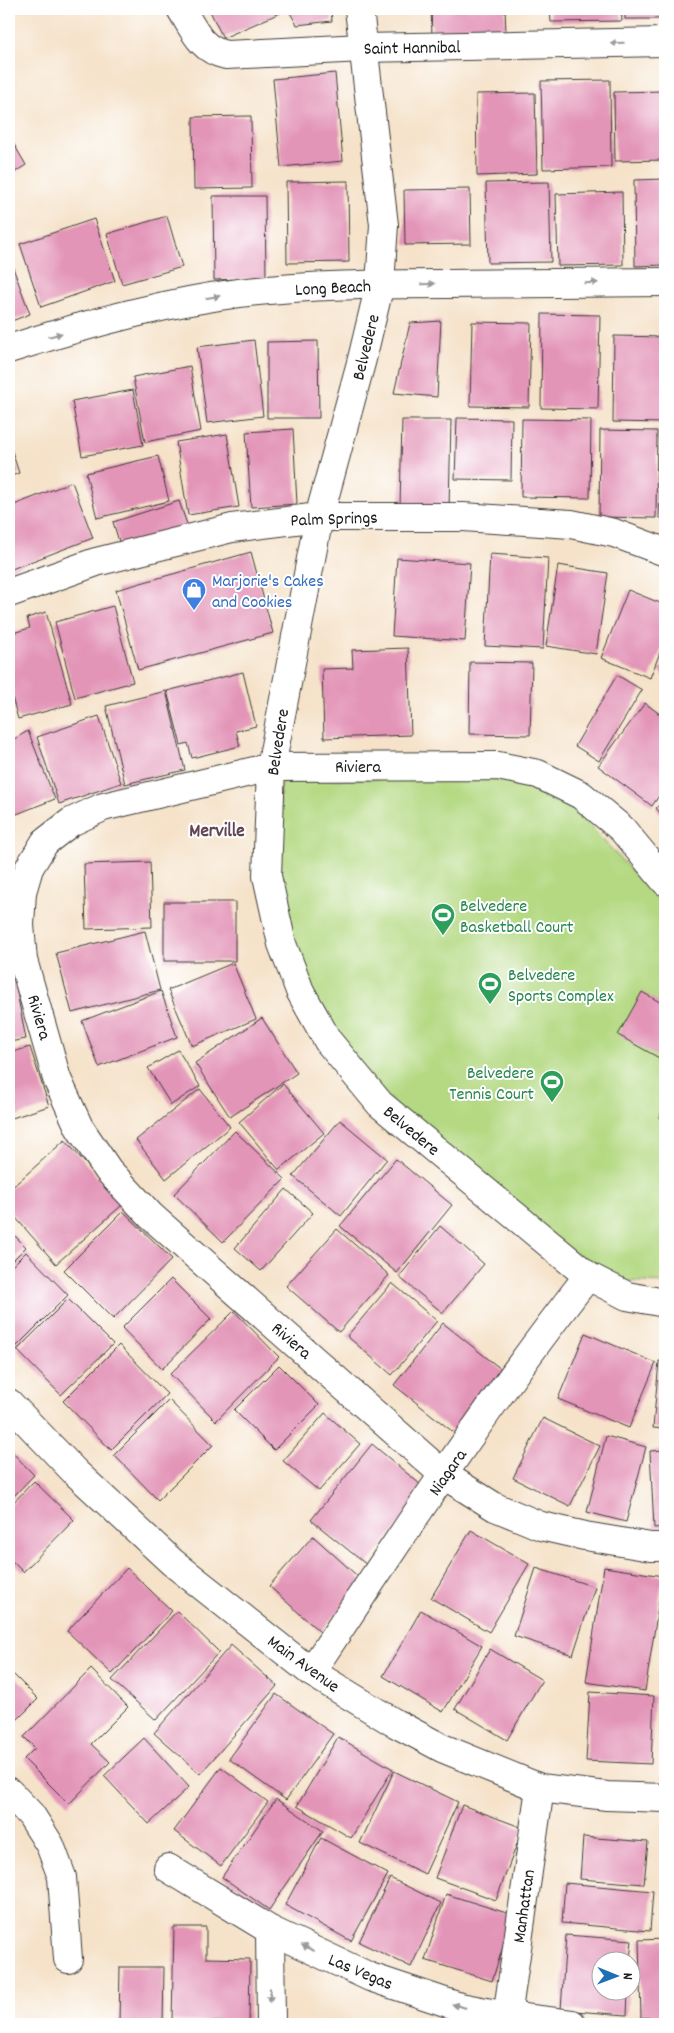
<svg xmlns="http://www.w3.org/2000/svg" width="674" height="2033" viewBox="0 0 674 2033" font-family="Dekko,sans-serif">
  <rect width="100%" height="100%" fill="#fff"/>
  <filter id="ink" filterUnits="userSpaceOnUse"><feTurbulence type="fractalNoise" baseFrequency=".02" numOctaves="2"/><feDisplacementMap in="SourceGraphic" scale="10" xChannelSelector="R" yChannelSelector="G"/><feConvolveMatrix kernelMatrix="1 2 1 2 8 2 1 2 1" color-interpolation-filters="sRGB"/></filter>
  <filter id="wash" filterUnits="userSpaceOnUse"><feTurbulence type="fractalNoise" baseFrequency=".0096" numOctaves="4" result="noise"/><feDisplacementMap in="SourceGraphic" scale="20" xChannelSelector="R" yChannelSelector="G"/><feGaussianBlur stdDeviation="1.12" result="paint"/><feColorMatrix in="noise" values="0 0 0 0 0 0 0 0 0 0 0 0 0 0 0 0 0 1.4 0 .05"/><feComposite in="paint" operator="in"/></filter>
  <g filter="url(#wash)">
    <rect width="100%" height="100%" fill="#f5e2c9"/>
    <polygon fill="#b4d982" stroke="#687a4f" points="476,777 522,782 576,811 665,907 665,1283 626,1281 581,1258 410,1123 325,1023 283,927 278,851 281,780"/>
    <g id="blocks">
      <g fill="#e395b8">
        <polygon points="209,9 278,9 280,13 223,38"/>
        <polygon points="288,9 331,9 332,21 297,25"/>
        <polygon points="431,9 505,9 506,33 432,35"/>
        <polygon points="550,9 621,9 622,21 551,22"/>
        <rect x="625" y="9" width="40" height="10"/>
        <polygon points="335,73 343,161 281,167 273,79"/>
        <polygon points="610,80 611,167 543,169 541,81"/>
        <polygon points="665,91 665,160 615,161 614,92"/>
        <polygon points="535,93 537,174 477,176 476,94"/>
        <polygon points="251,116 252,188 194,189 193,117"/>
        <polygon points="9,136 26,165 9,176"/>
        <polygon points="665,179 665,265 635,266 634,180"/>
        <polygon points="348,181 349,262 287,263 286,182"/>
        <polygon points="549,182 551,262 488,263 486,183"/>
        <polygon points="470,189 471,244 405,245 404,190"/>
        <polygon points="622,192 623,265 558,266 556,194"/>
        <polygon points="213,196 265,196 266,278 214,280"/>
        <polygon points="167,216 182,267 122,284 107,234"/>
        <polygon points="94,219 115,281 41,307 20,244"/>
        <polygon points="9,257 30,314 9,322"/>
        <polygon points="542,314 600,315 598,409 541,408"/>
        <polygon points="441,321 437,397 394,393 410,323"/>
        <polygon points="472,322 531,323 529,407 470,406"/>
        <polygon points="614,336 665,337 665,423 613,422"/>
        <polygon points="254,340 263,416 207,423 197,347"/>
        <polygon points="318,341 319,418 267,418 267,342"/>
        <polygon points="190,366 201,431 145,442 133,377"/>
        <polygon points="133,390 143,445 82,456 72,401"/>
        <polygon points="457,418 512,419 511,480 455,479"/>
        <polygon points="522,419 591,420 590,498 521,497"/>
        <polygon points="402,420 451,420 449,508 400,507"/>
        <polygon points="665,428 665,520 659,517 663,429"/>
        <polygon points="293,429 297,504 251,507 246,432"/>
        <polygon points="600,430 657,431 656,518 599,517"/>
        <polygon points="227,434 239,507 188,515 176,442"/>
        <polygon points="9,442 19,473 9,477"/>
        <polygon points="158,456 169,501 97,518 86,473"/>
        <polygon points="72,482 93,538 9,570 9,507"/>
        <polygon points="179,501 189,530 122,551 113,522"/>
        <polygon points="251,552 273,633 138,670 116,590"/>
        <polygon points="490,554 548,558 543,649 485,646"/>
        <polygon points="397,558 470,563 465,641 392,636"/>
        <polygon points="558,565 608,573 596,654 546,646"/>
        <polygon points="628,590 665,605 665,640 650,678 601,658"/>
        <polygon points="113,606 133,682 75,698 55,622"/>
        <polygon points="46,612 72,704 18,719 9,686 9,634 30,628 27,618"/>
        <polygon points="408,648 411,735 324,738 322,669 353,668 352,650"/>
        <polygon points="470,662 532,663 530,735 469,734"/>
        <polygon points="665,664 665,676 659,670"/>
        <polygon points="243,672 256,726 236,731 240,746 192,758 188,743 181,745 167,691"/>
        <polygon points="617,675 642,690 599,761 575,746"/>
        <polygon points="166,691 185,770 125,784 106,706"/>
        <polygon points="645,703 665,718 665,787 652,806 598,766"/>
        <polygon points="99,716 121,783 59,804 37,737"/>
        <polygon points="28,731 55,799 9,817 9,742"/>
        <polygon points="665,800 665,819 656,808"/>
        <polygon points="150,862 152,927 86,929 84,864"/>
        <rect x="164" y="902" width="71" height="59"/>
        <polygon points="145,931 160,990 72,1013 56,953"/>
        <polygon points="233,963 256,1019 192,1046 168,990"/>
        <polygon points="14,977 26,1039 9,1042 9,978"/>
        <polygon points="161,991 177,1037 99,1067 82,1021"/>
        <polygon points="642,992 665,1005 665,1052 661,1059 618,1035"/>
        <polygon points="262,1018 297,1073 230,1117 195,1063"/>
        <polygon points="30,1047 49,1106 9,1119 9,1053"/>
        <polygon points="178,1050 200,1086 171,1105 148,1068"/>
        <polygon points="283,1084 324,1133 279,1170 239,1122"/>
        <polygon points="200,1089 230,1127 166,1179 136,1140"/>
        <polygon points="665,1098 665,1119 660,1118"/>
        <polygon points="340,1120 387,1159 341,1216 293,1176"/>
        <polygon points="235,1131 285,1179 223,1242 174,1194"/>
        <polygon points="65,1140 122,1205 56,1264 9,1210 9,1190"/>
        <polygon points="396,1159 452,1205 397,1273 340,1226"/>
        <polygon points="286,1189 313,1213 261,1271 235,1248"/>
        <polygon points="123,1211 172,1259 113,1319 64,1270"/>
        <polygon points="440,1226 484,1264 443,1313 399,1277"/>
        <polygon points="337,1229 389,1275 339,1332 286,1286"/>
        <polygon points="9,1230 26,1247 9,1264"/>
        <polygon points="26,1252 68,1295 10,1353 9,1269"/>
        <polygon points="171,1279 211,1319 162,1369 122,1328"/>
        <polygon points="392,1283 437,1321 392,1375 347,1336"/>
        <polygon points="68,1299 113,1344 61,1395 17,1350"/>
        <polygon points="234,1311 279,1357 216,1421 170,1374"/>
        <polygon points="443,1323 511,1377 462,1439 394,1385"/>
        <polygon points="585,1333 656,1363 629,1428 558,1399"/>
        <polygon points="119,1345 167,1394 111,1450 63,1401"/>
        <polygon points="659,1361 665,1362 665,1429 653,1428"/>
        <polygon points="279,1365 319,1405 274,1450 234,1410"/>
        <polygon points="169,1400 213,1445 158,1500 114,1455"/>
        <polygon points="325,1413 360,1444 319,1491 283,1461"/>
        <polygon points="543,1418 600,1446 570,1506 513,1478"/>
        <polygon points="606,1436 646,1447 626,1522 587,1512"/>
        <polygon points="372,1444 427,1490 367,1565 311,1520"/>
        <polygon points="9,1449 34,1475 9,1501"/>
        <polygon points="665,1450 665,1527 654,1528 650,1451"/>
        <polygon points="34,1481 74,1520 23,1572 9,1558 9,1507"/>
        <polygon points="471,1530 529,1564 489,1632 431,1598"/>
        <polygon points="313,1536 364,1582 320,1632 269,1586"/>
        <polygon points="604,1567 663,1576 645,1691 586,1682"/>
        <polygon points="127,1568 172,1611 112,1674 67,1631"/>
        <polygon points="536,1568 595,1587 573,1655 514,1636"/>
        <polygon points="421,1610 482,1646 443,1712 383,1676"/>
        <polygon points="177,1611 219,1652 156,1720 112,1680"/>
        <polygon points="231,1645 277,1686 200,1774 154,1733"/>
        <polygon points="490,1649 542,1680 507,1740 455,1709"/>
        <polygon points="91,1669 128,1707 91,1744 110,1762 69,1804 24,1759 35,1748 24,1737"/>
        <polygon points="9,1670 38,1699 9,1728"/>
        <polygon points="590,1692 654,1696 651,1764 586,1761"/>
        <polygon points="276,1694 333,1734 286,1800 229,1759"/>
        <polygon points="338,1737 393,1769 351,1838 297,1806"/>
        <polygon points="144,1738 189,1787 149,1824 104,1776"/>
        <polygon points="221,1767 268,1802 221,1866 174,1831"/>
        <polygon points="394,1771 458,1802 425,1874 360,1843"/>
        <polygon points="276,1799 323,1831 269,1910 222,1877"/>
        <polygon points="462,1805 523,1828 496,1900 435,1878"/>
        <polygon points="583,1837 648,1842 644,1884 580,1879"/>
        <polygon points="321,1838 388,1874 351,1941 285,1905"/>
        <polygon points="390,1878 441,1903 411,1967 359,1942"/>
        <polygon points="565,1883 653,1891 650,1931 562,1923"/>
        <polygon points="446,1894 513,1915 492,1981 425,1960"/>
        <polygon points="174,1927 206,1927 206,1958 250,1959 249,2023 172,2021"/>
        <polygon points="566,1935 632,1940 630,1960 602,1960 602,1990 628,1990 627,2015 561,2010"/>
        <polygon points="665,1939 665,2017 641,2018 639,1940"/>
        <polygon points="120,1967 164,1967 163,2024 119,2024"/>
        <polygon points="327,2020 401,2021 401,2024 327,2024"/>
      </g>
    </g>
  </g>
  <g filter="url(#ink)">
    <use href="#blocks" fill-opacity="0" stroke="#3d3a36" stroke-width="1"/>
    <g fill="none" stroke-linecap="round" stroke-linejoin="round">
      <defs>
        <g id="minor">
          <path d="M181,9C194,30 201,50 226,55L362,48L665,42"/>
          <polyline points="359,9 384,225 380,284 362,359 319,517 271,767 267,876 282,944 300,991 328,1041 380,1104 588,1276 627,1296 665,1303"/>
          <path d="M9,349C83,325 161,303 239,293C308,285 378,284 447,284C519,283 592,283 665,282"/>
          <polyline points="9,593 96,562 232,528 319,517 463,517 571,524 614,533 665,552"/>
          <polyline points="665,881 622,829 581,795 538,774 498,766 271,767 103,807 71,822 45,842 29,868 22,892 20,925 23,960 57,1079 79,1127 108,1170 151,1216 444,1475 495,1507 541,1526 585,1536 651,1547 665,1547"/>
          <polyline points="9,1403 75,1472 172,1562 311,1672 393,1722 442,1748 540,1788 607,1796 665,1798"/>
          <path d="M311,1672C400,1538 489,1402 588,1276"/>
          <polyline points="9,1792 31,1815 50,1845 62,1877 68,1959"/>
          <polyline points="168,1868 270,1930 370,1977 460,2007 507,2016 572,2024"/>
          <polyline points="270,1930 271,2024"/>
          <polyline points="506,2024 540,1788"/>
        </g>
      </defs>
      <use href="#minor" stroke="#3d3a36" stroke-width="30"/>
      <use href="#minor" stroke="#fff" stroke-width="28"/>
    </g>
    <defs><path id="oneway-solid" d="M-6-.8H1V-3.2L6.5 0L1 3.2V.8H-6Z" transform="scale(1.25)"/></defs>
    <g fill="#999">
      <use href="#oneway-solid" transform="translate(617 43) rotate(179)"/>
      <use href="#oneway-solid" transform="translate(591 283) rotate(-1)"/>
      <use href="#oneway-solid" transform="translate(428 284) rotate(-1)"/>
      <use href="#oneway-solid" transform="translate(213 297) rotate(-9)"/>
      <use href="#oneway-solid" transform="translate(55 335) rotate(-15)"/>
      <use href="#oneway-solid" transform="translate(308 1948) rotate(-155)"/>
      <use href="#oneway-solid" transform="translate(270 1995) rotate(90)"/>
      <use href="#oneway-solid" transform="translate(459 2006) rotate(-165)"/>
    </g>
  </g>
  <defs>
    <symbol id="shop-pin" viewBox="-11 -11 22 30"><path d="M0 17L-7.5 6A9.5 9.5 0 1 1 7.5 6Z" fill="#3f7fe0" stroke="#fff"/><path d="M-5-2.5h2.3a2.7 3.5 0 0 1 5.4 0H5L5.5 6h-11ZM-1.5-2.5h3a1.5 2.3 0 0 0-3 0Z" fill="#fff"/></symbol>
    <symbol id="stadium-pin" viewBox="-11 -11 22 30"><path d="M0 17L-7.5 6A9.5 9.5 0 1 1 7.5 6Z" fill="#2e9e5b" stroke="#fff"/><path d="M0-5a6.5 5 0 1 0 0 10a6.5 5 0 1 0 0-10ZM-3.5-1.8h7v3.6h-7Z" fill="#fff"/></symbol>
  </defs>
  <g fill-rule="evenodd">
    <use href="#shop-pin" x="180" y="576" width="28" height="38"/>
    <use href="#stadium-pin" x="429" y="901" width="28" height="38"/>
    <use href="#stadium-pin" x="476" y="970" width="28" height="38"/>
    <use href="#stadium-pin" x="538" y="1068" width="28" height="38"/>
  </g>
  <g text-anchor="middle" stroke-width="4" stroke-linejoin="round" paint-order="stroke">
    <g font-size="18" fill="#1c1c1c" stroke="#fff">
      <text transform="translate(412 47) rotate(-1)" y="6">Saint Hannibal</text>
      <text transform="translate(333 287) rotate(-3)" y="6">Long Beach</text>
      <text transform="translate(365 347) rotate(-76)" y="6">Belvedere</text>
      <text transform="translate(334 518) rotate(-2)" y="6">Palm Springs</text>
      <text transform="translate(277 742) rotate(-81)" y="6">Belvedere</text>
      <text x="358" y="772">Riviera</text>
      <text transform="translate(40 1017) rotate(74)" y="6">Riviera</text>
      <text transform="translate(412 1130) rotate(40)" y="6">Belvedere</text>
      <text transform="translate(292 1340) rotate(41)" y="6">Riviera</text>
      <text transform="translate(447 1472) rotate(-55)" y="6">Niagara</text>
      <text transform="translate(304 1663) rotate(36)" y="6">Main Avenue</text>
      <text transform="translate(523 1906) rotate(-82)" y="6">Manhattan</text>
      <text transform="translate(361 1971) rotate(23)" y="6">Las Vegas</text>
    </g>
    <g font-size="18" fill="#366cbe" stroke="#fff" text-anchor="start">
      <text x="212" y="586">Marjorie's Cakes<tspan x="212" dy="21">and Cookies</tspan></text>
    </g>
    <g font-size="18" fill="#27864d" stroke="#fff" text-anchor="start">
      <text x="460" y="911">Belvedere<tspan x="460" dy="21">Basketball Court</tspan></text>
      <text x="508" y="980">Belvedere<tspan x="508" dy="21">Sports Complex</tspan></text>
      <text x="534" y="1078" text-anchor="end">Belvedere<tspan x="534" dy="21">Tennis Court</tspan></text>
    </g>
    <g font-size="19" font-weight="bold" fill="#624653" stroke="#fff">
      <text x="217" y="836">Merville</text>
    </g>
  </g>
  <rect width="674" height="2033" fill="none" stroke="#fff" stroke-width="30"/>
  <g transform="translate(616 1976) rotate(91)"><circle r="24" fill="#ffffff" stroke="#a4a4a4"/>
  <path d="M0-4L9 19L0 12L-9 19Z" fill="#1f6fb2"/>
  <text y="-8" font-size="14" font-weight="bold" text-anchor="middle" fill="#1c1c1c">N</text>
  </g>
</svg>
